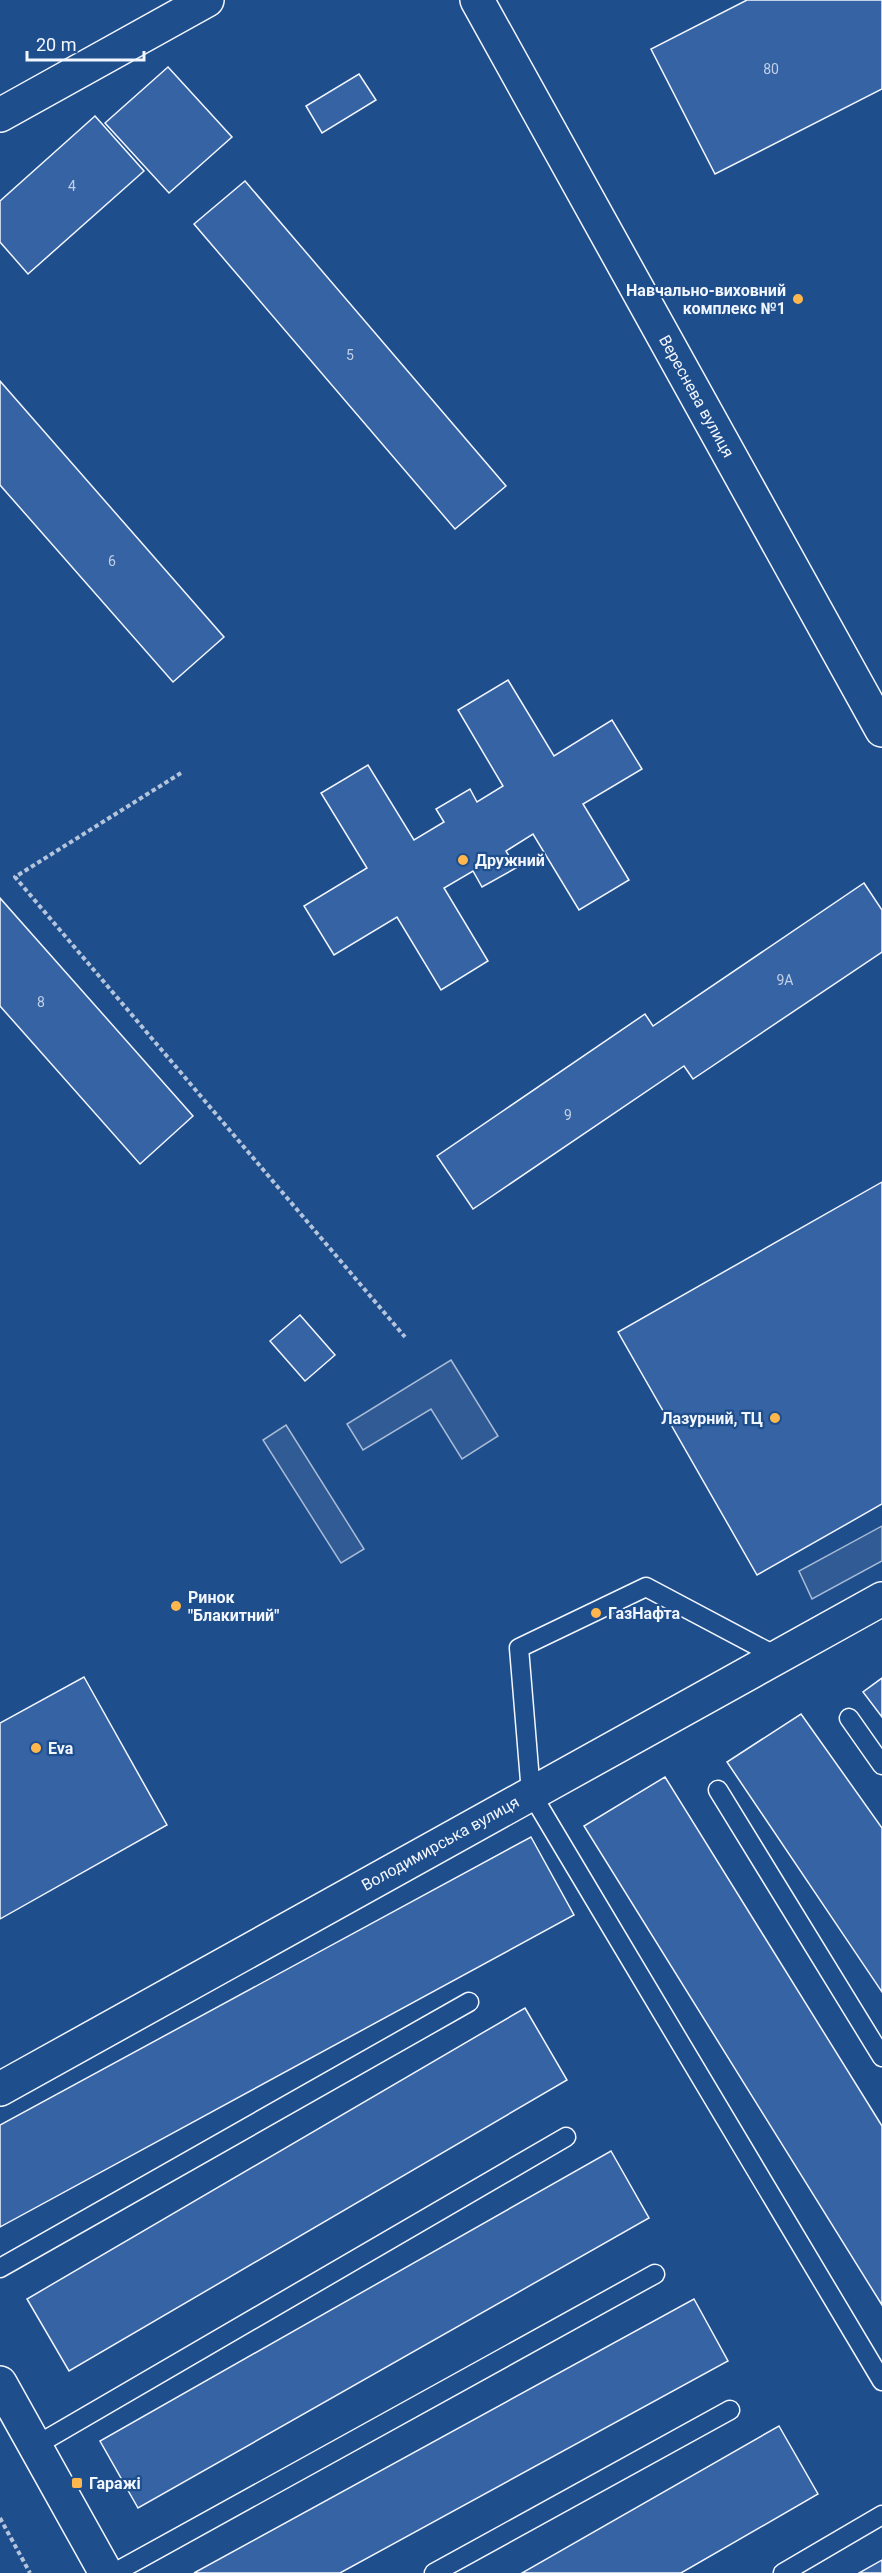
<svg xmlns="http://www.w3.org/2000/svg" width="882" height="2573" viewBox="0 0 882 2573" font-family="Roboto,sans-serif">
  <rect width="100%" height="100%" fill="#1f4e8c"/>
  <g fill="#305b95" stroke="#a8bbd7" stroke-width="1.5">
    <polygon points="451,1360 498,1436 462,1459 431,1409 363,1450 347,1424"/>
    <polygon points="286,1425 364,1549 341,1563 263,1440"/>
    <polygon points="882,1526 882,1561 812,1599 799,1571"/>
  </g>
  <g fill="#3563a3" stroke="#f2f6ff" stroke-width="1.5">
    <polygon points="747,0 882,0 882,89 715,174 651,49"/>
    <polygon points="168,67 232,137 169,193 105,123"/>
    <polygon points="359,74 376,100 322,133 306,106"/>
    <polygon points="95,116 144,171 28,274 0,242 0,201"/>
    <polygon points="245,181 506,486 455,529 194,224"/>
    <polygon points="0,381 224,637 173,682 0,485"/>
    <polygon points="508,680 554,756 612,720 642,769 583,804 629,880 579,910 533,834 506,851 516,868 482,887 473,871 444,888 488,961 441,990 397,917 334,955 304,906 367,868 321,793 368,765 414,840 444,822 436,809 470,789 477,802 503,786 458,710"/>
    <polygon points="864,883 882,910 882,952 693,1079 684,1066 473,1209 437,1156 645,1014 653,1026"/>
    <polygon points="0,898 193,1116 140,1164 0,1006"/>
    <polygon points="882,1182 882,1504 757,1575 618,1332"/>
    <polygon points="300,1315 335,1355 305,1381 270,1341"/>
    <polygon points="84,1677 167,1825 0,1919 0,1723"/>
    <polygon points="882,1678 882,1717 863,1692"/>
    <polygon points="801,1714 882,1828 882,1992 727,1762"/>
    <polygon points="665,1777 882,2126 882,2305 584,1826"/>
    <polygon points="531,1837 574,1915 0,2227 0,2125"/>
    <polygon points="525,2008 567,2080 69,2371 27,2299"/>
    <polygon points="611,2151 649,2218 138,2508 100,2441"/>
    <polygon points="694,2299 728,2361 340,2573 194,2573"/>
    <polygon points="779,2426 818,2494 681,2573 522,2573"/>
    <polygon points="882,2560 882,2573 859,2573"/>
  </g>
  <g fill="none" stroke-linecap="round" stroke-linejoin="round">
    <defs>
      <g id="service">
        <polyline points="778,1657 646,1587 519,1648 531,1793 882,2381"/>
        <polyline points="849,1718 882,1765"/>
        <polyline points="718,1790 882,2057"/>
        <polyline points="0,2268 469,2002"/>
        <polyline points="35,2446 566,2137"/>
        <polyline points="114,2573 655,2274"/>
        <polyline points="434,2573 730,2410"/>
        <polyline points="783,2573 882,2515"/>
      </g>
      <g id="minor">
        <polyline points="477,0 882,730"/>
        <polyline points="0,115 207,0"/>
        <polyline points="0,2089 882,1599"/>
        <polyline points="0,2383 106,2573"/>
      </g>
    </defs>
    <use href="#service" stroke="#f2f6ff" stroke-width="21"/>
    <use href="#minor" stroke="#f2f6ff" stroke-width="36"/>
    <g stroke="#b3c4dc" stroke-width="4" stroke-dasharray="4.5 3" stroke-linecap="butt">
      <polyline points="181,773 15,877 405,1337"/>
      <polyline points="0,2518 30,2573"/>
    </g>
    <use href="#service" stroke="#1f4e8c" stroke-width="18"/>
    <use href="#minor" stroke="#1f4e8c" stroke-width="33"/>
  </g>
  <g fill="#ffb74d" stroke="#1f4e8c" stroke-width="2">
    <circle cx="798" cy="299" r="6"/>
    <circle cx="463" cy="860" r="6"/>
    <circle cx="775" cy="1418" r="6"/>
    <circle cx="176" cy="1606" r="6"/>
    <circle cx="596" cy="1613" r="6"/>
    <circle cx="36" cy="1748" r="6"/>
    <rect x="71" y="2477" width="12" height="12" rx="3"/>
  </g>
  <g text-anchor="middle" stroke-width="4.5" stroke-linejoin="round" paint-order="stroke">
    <g font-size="14" fill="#c3d1e8">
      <text x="771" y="74">80</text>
      <text x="72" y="191">4</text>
      <text x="350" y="360">5</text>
      <text x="112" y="566">6</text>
      <text x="785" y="985">9А</text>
      <text x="41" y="1007">8</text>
      <text x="568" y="1120">9</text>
    </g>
    <g font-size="16" font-weight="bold" fill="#f2f6ff" stroke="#1f4e8c" text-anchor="start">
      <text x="786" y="296" text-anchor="end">Навчально-виховний<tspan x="786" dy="18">комплекс №1</tspan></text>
      <text x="475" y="866">Дружний</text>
      <text x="763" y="1424" text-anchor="end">Лазурний, ТЦ</text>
      <text x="188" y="1603">Ринок<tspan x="188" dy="18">"Блакитний"</tspan></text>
      <text x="608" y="1619">ГазНафта</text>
      <text x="48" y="1754">Eva</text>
      <text x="89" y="2489">Гаражі</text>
    </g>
    <g font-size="16" fill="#f2f6ff" stroke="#1f4e8c">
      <text transform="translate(697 396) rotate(61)" y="6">Вереснева вулиця</text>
      <text transform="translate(440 1843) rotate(-29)" y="6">Володимирська вулиця</text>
    </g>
  </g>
  <path d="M27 51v9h117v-9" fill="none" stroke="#f2f6ff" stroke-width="3"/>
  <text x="36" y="51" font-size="18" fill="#f2f6ff" stroke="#1f4e8c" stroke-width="4.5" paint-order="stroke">20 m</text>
</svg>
